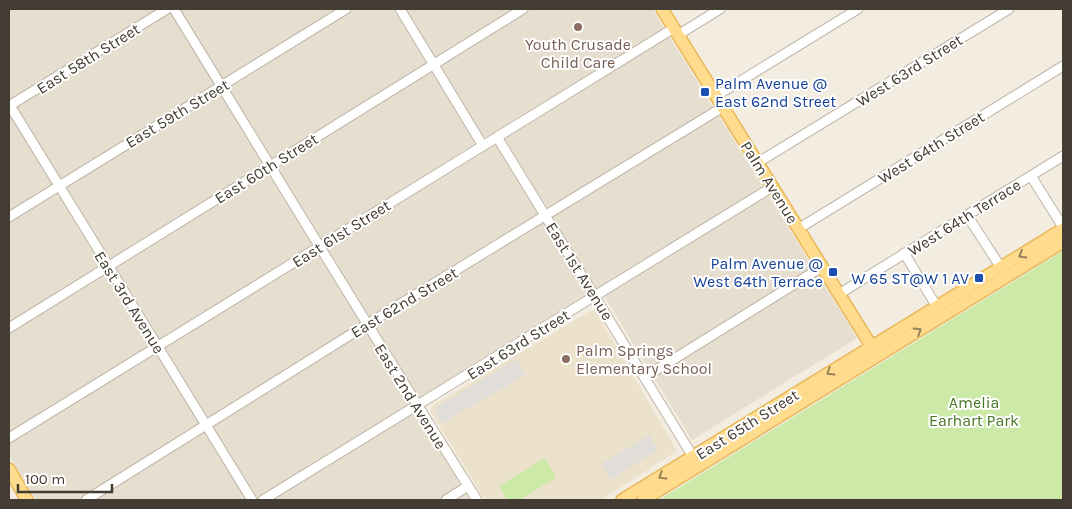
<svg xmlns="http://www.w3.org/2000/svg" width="1072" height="509" viewBox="0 0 1072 509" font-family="Karla,sans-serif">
  <rect width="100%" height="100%" fill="#f2ece1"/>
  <polygon fill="#e6decf" points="9,9 652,9 857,338 692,440 599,287 410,404 471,500 36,500 9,455"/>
  <polygon fill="#ece1ca" points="592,310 596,312 677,451 601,500 485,500 431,412 432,406"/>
  <g fill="#cde9a7">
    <polygon points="1063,251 1063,500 659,500"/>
    <polygon points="545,458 556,478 519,500 507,500 499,486"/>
  </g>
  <g fill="#e1deda">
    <polygon points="516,359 526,375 442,423 434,409"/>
    <polygon points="649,435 658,450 611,479 601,464"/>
  </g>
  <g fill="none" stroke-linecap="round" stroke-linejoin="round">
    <defs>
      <g id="minor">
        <path d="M174,9C275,173 374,337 477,500"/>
        <polyline points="400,9 483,146"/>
        <polyline points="678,35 720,9"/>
        <polyline points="716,96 858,9"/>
        <polyline points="9,104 252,500"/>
        <polyline points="9,106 167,9"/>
        <polyline points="497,137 695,460"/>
        <polyline points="757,163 1009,9"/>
        <polyline points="1031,176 1063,227"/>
        <polyline points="967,215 1003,271"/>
        <polyline points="9,217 346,9"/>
        <polyline points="798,229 1063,66"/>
        <polyline points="904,253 937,307"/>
        <polyline points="839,294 1063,156"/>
        <polyline points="9,328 523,9"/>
        <polyline points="645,377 822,267"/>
        <polyline points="9,438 674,28"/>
        <polyline points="86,500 366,325 723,107"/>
        <polyline points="263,500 772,187"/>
        <polyline points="446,500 468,486"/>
      </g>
      <g id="major">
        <polyline points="662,9 875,352"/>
        <polyline points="9,469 27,500"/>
        <polyline points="622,500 1063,229"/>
        <polyline points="643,500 1063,242"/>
      </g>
    </defs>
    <use href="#minor" stroke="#c0b6a7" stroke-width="11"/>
    <use href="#major" stroke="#e9b858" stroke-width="14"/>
    <use href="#minor" stroke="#fff" stroke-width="9"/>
    <use href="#major" stroke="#ffdb8d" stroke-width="11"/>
  </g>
  <defs><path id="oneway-chevron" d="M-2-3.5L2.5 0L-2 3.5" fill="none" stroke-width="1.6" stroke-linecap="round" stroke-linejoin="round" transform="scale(1.25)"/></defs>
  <g stroke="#98845b">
    <use href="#oneway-chevron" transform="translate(1022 255) rotate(149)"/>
    <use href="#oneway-chevron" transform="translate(918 331) rotate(-32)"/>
    <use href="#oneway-chevron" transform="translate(830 372) rotate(148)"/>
    <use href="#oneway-chevron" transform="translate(662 476) rotate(148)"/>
  </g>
  <g fill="#8d6e63" stroke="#fff" stroke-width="2">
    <circle cx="578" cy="27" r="5"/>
    <circle cx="566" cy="359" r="5"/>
  </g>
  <g fill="#1a4fb4" stroke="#fff" stroke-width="2">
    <rect x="700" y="87" width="10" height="10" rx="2.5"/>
    <rect x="828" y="267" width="10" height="10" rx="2.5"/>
    <rect x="974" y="273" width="10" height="10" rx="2.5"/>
  </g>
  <g text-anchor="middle" stroke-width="4" stroke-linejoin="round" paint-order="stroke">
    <g font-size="16" fill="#785e54" stroke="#fff">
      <text x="578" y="50">Youth Crusade<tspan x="578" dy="18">Child Care</tspan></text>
      <text x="576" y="356" text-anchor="start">Palm Springs<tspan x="576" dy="18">Elementary School</tspan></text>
    </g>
    <g font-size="16" fill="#433c32" stroke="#fff">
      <text transform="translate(88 58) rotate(-32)" y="6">East 58th Street</text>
      <text transform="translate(909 70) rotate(-32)" y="6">West 63rd Street</text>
      <text transform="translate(177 113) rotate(-31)" y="6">East 59th Street</text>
      <text transform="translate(931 147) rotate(-32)" y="6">West 64th Street</text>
      <text transform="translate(266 168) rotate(-32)" y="6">East 60th Street</text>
      <text transform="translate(770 182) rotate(58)" y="6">Palm Avenue</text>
      <text transform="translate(964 217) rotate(-32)" y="6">West 64th Terrace</text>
      <text transform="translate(341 233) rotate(-32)" y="6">East 61st Street</text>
      <text transform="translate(580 271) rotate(58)" y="6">East 1st Avenue</text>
      <text transform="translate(130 302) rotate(58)" y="6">East 3rd Avenue</text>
      <text transform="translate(404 302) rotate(-31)" y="6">East 62nd Street</text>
      <text transform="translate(518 344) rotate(-32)" y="6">East 63rd Street</text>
      <text transform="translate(411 396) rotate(58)" y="6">East 2nd Avenue</text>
      <text transform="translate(747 424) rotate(-32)" y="6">East 65th Street</text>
    </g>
    <g font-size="16" fill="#164399" stroke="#fff" text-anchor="end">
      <text x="715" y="89" text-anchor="start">Palm Avenue @<tspan x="715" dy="18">East 62nd Street</tspan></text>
      <text x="823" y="269">Palm Avenue @<tspan x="823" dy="18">West 64th Terrace</tspan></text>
      <text x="969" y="284">W 65 ST@W 1 AV</text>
    </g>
    <g font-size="16" fill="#467723" stroke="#fff">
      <text x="974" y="408">Amelia<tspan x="974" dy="18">Earhart Park</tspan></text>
    </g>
  </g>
  <rect width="1072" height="509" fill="none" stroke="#433c32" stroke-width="20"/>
  <path d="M18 484v8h94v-8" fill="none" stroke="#433c32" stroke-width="2.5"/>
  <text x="25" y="484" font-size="15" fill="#433c32" stroke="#ffffff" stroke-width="4" paint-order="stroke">100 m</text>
</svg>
